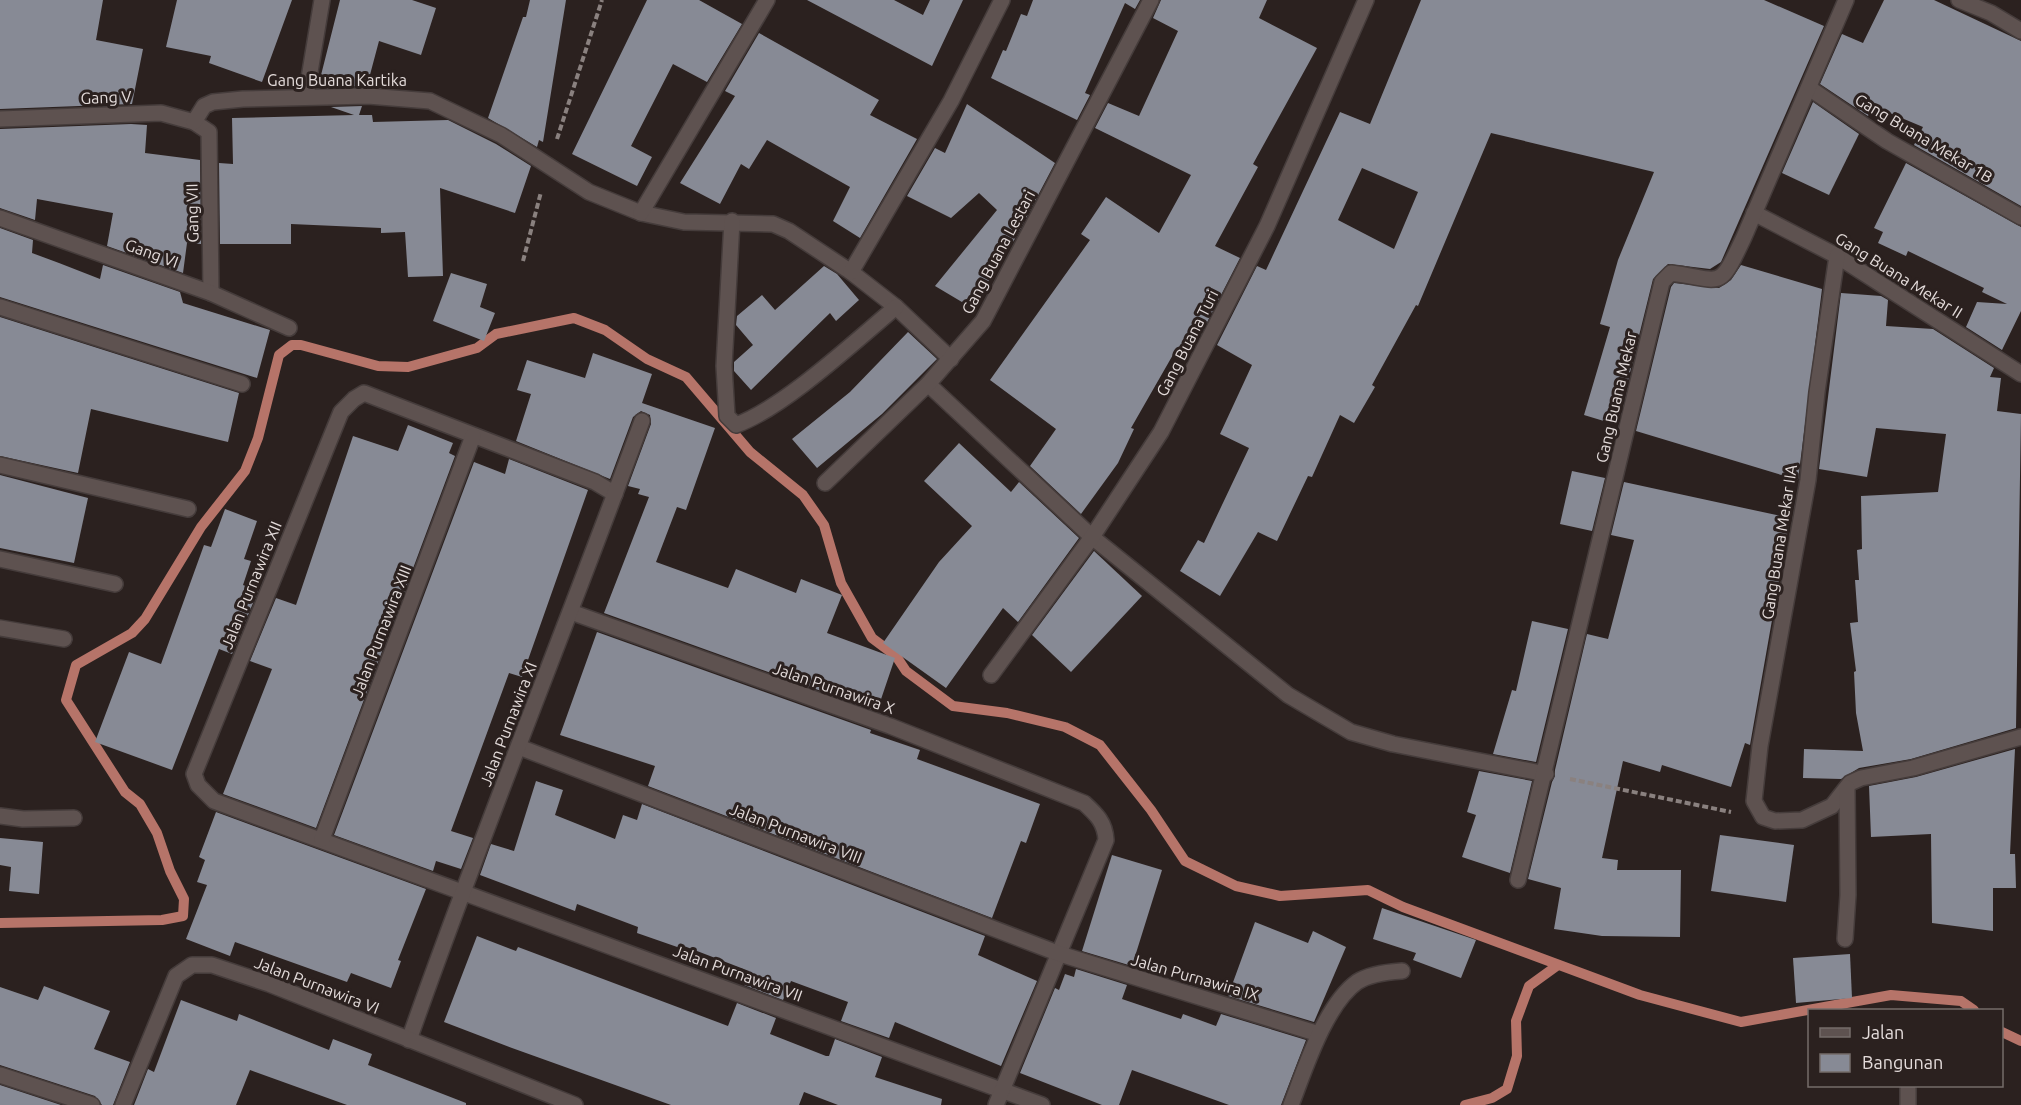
<svg xmlns="http://www.w3.org/2000/svg" width="2021" height="1105" viewBox="0 0 2021 1105" font-family="Ubuntu,sans-serif">
  <rect width="100%" height="100%" fill="#2b211f"/>
  <g fill="none" stroke-linecap="round" stroke-linejoin="round">
    <g stroke="#b67469" stroke-width="10">
      <polyline points="0,923 162,920 183,916 184,899 170,871 157,833 140,804 125,792 66,700 76,665 132,633 145,619 201,527 245,471 258,438 279,355 292,345 301,345 378,366 408,367 477,348 496,334 574,318 605,330 647,359 686,377 750,452 803,495 824,525 841,583 872,638 896,656 906,671 953,706 1007,713 1065,727 1100,745 1151,810 1185,861 1236,886 1280,896 1368,890 1403,907 1640,995 1741,1022 1891,995 1961,1001 1974,1010"/>
      <polyline points="2002,1032 2021,1041"/>
      <polyline points="1465,1105 1492,1098 1507,1089 1517,1056 1516,1021 1529,986 1558,965"/>
    </g>
  </g>
  <g fill="#878a95" fill-rule="evenodd">
    <polygon points="0,0 103,0 96,40 143,49 132,104 0,109"/>
    <polygon points="177,0 292,0 262,82 209,63 211,56 166,47"/>
    <polygon points="340,0 412,0 436,8 421,55 379,41 367,86 318,87"/>
    <polygon points="530,0 566,0 543,142 539,140 537,147 488,118 523,17 526,17"/>
    <polygon points="647,0 699,0 742,24 707,82 673,64 631,146 652,157 637,186 572,154"/>
    <polygon points="807,0 894,0 923,15 930,0 963,0 932,66"/>
    <polygon points="1033,0 1140,0 1135,9 1125,3 1085,93 1090,95 1077,120 991,78 1003,50 1006,51 1021,14 1027,16"/>
    <polygon points="1161,0 1267,0 1259,18 1317,48 1253,164 1258,167 1215,246 1240,258 1200,336 1193,332 1179,356 1174,353 1131,428 1134,429 1118,463 1081,514 1030,466 1056,429 990,380 1090,240 1081,234 1106,197 1159,233 1191,175 1095,128 1108,103 1139,116 1178,31 1153,18"/>
    <path d="M1421,0H1764L1824,26L1721,262L1710,269L1668,264L1653,279L1617,425L1584,415L1610,327L1600,324L1618,260L1654,172L1491,133L1418,306L1416,305L1372,385L1375,387L1354,423L1340,415L1312,477L1308,476L1277,541L1258,532L1220,596L1180,571L1198,540L1204,543L1249,448L1220,434L1252,365L1217,345L1257,266L1266,270L1340,112L1370,124ZM1362,168L1418,192L1394,249L1338,220Z"/>
    <polygon points="1884,0 1934,0 2021,41 2021,206 1914,145 1923,127 1873,106 1868,116 1820,84 1842,34 1863,43"/>
    <polygon points="759,33 879,100 870,115 917,139 860,238 833,221 850,187 767,140 749,169 741,164 720,204 680,183 735,96 725,91"/>
    <polygon points="1813,102 1859,134 1829,195 1782,173"/>
    <polygon points="967,104 1055,163 1016,237 972,308 935,286 997,210 979,193 951,218 907,196 935,148 945,153"/>
    <polygon points="362,106 359,115 372,115 373,122 448,120 496,144 531,166 515,213 440,188 443,276 408,277 405,232 381,233 381,228 291,224 291,244 220,244 219,163 233,164 232,118 354,115 331,107"/>
    <polygon points="131,124 147,125 145,153 200,160 201,244 187,243 183,273 107,246 113,213 37,199 35,220 0,208 0,129"/>
    <polygon points="1906,163 2021,227 2021,311 2002,350 1966,327 1977,302 2007,304 1982,292 1984,288 1908,251 1906,256 1878,243 1883,232 1874,228"/>
    <polygon points="0,228 33,240 32,253 59,263 100,279 103,265 180,292 183,303 270,330 257,378 0,297"/>
    <polygon points="1741,265 1822,289 1798,480 1636,431 1671,287 1674,283 1719,288 1731,280"/>
    <polygon points="824,266 837,274 859,300 836,321 830,313 751,390 734,371 734,362 753,345 736,325 737,316 762,295 775,310"/>
    <polygon points="451,273 487,284 480,307 495,313 484,341 433,321"/>
    <polygon points="1841,293 1881,296 1888,300 1886,326 1933,329 1994,368 1990,377 2001,378 1997,411 2021,414 2016,728 1911,759 1859,768 1841,779 1803,778 1804,749 1863,751 1856,713 1854,672 1856,671 1850,623 1858,622 1855,580 1859,580 1857,550 1862,549 1861,496 1938,492 1946,434 1876,428 1867,477 1819,469"/>
    <polygon points="0,317 239,393 228,442 91,409 78,473 0,456"/>
    <polygon points="908,332 937,359 882,414 817,468 792,439 850,392"/>
    <polygon points="593,353 652,374 642,403 715,428 686,510 677,507 656,562 728,588 736,569 796,593 801,579 842,595 827,633 895,658 877,711 604,613 649,497 638,494 640,489 628,486 651,424 650,415 641,411 633,417 610,479 516,441 531,394 517,390 527,360 585,378"/>
    <polygon points="408,425 453,443 449,453 455,456 316,828 223,794 272,669 250,661 276,598 296,605 353,436 398,451"/>
    <polygon points="959,443 1011,492 1019,482 1079,538 1018,622 1003,608 946,688 883,643 939,562 972,526 924,481"/>
    <polygon points="509,459 588,490 522,677 509,673 451,831 473,838 461,869 436,861 433,871 334,835 474,462 505,474"/>
    <polygon points="1572,471 1605,478 1592,531 1560,524"/>
    <polygon points="0,475 88,498 74,563 0,548"/>
    <polygon points="1624,482 1790,518 1750,745 1745,743 1731,787 1662,765 1660,772 1623,761 1602,858 1618,860 1617,870 1681,870 1680,937 1602,936 1554,929 1561,888 1528,879 1552,782 1555,776 1555,770 1587,634 1608,639 1634,540 1611,535"/>
    <polygon points="225,509 257,521 244,559 251,561 243,585 258,591 232,654 219,649 172,770 95,742 129,652 161,664 204,545 211,547"/>
    <polygon points="1094,551 1142,596 1071,672 1032,635"/>
    <polygon points="1532,621 1568,629 1536,762 1493,754 1512,690 1516,691"/>
    <polygon points="597,632 871,730 870,733 920,750 917,759 1040,804 1026,843 1021,841 992,918 648,786 655,766 560,735"/>
    <polygon points="2015,749 2010,854 2015,854 2016,888 1993,888 1993,931 1932,923 1931,834 1871,837 1869,786 1916,777"/>
    <polygon points="1479,771 1532,781 1510,873 1462,857 1476,815 1467,812"/>
    <polygon points="536,781 563,790 555,815 615,839 623,815 637,820 642,804 985,936 978,955 1037,981 1001,1066 895,1022 889,1038 841,1021 848,1002 791,981 783,1000 744,985 749,971 684,946 683,949 637,933 638,927 577,904 575,911 480,875 491,844 514,851"/>
    <polygon points="216,812 426,889 398,960 401,961 391,988 351,973 347,982 235,942 230,956 186,939 207,885 197,882 205,860 199,857"/>
    <polygon points="1720,835 1794,845 1786,902 1711,891"/>
    <polygon points="0,838 43,842 39,894 9,891 11,867 0,865"/>
    <polygon points="1112,855 1162,870 1132,966 1082,951"/>
    <polygon points="1382,908 1476,940 1461,978 1413,960 1416,953 1373,939"/>
    <polygon points="1255,922 1308,943 1313,931 1346,947 1314,1022 1228,996"/>
    <polygon points="477,936 516,951 518,947 728,1026 737,1003 776,1018 770,1034 826,1056 829,1056 835,1039 882,1057 875,1077 942,1099 941,1105 838,1105 804,1092 799,1105 671,1105 512,1048 444,1022"/>
    <polygon points="1850,954 1852,998 1796,1003 1793,958"/>
    <polygon points="1076,969 1127,985 1122,999 1181,1019 1183,1014 1216,1026 1221,1014 1306,1040 1281,1105 1229,1105 1132,1070 1119,1105 1102,1105 1020,1073 1055,988 1059,990 1065,974 1074,977"/>
    <polygon points="44,986 110,1011 94,1049 130,1062 113,1105 102,1105 95,1096 0,1065 0,987 38,1000"/>
    <polygon points="181,1000 237,1021 239,1014 329,1050 333,1039 372,1054 368,1065 466,1103 466,1105 347,1105 250,1070 236,1105 134,1105 148,1069 154,1072"/>
    <polygon points="0,1085 61,1105 0,1105"/>
  </g>
  <g fill="none" stroke-linecap="round" stroke-linejoin="round">
    <defs>
      <g id="minor">
        <polyline points="1959,0 1991,13 2021,31"/>
        <polyline points="1809,88 1887,141 2021,217"/>
        <polyline points="306,96 322,0"/>
        <polyline points="0,119 161,113 194,122 209,132 211,293"/>
        <polyline points="194,122 204,106 213,102 243,99 368,96 430,101 501,135 589,192 641,213 684,222 773,224 789,231 851,272 896,307 951,359"/>
        <polyline points="641,213 767,0"/>
        <polyline points="1754,213 1837,256 2021,374"/>
        <polyline points="0,218 211,293 289,328"/>
        <path d="M732,221L724,366L727,416L736,425C785,407 854,342 896,307"/>
        <polyline points="1837,256 1817,392 1808,480 1760,746 1754,801 1763,817 1775,821 1802,820 1832,806 1850,783 1861,778 1913,768 2021,737"/>
        <polyline points="851,272 951,101 1002,0"/>
        <polyline points="0,307 242,384"/>
        <polyline points="928,384 1092,537 1288,695 1351,732 1393,744 1546,774"/>
        <polyline points="0,465 188,509"/>
        <polyline points="825,483 928,384 983,321 1151,0"/>
        <polyline points="615,494 595,482 364,393 354,399 341,412 194,774 198,785 214,801 1042,1105"/>
        <polyline points="0,559 115,584"/>
        <path d="M571,612L890,726L1084,803C1096,814 1105,822 1106,840L996,1105"/>
        <polyline points="0,628 64,639"/>
        <polyline points="991,675 1092,537 1161,432 1267,226 1366,0"/>
        <polyline points="519,747 1060,954 1319,1034"/>
        <polyline points="0,816 23,819 74,818"/>
        <polyline points="322,839 473,436"/>
        <path d="M1518,880L1662,282L1671,273C1724,280 1718,292 1744,237L1846,0"/>
        <polyline points="1845,939 1848,895 1847,788"/>
        <path d="M409,1040C482,832 566,628 642,421"/>
        <polyline points="0,1075 92,1105"/>
        <polyline points="123,1105 176,976 192,965 212,965 269,984 575,1105"/>
        <path d="M1291,1105C1305,1069 1325,1005 1357,982C1369,974 1387,972 1402,971"/>
        <polyline points="1908,1105 1908,1089"/>
      </g>
    </defs>
    <use href="#minor" stroke="#453c3b" stroke-width="18"/>
    <g stroke="#8a817f" stroke-width="4" stroke-dasharray="6 3" stroke-linecap="butt">
      <polyline points="557,139 602,0"/>
      <polyline points="523,261 541,192"/>
      <polyline points="1570,779 1731,812"/>
    </g>
    <use href="#minor" stroke="#5e5250" stroke-width="15"/>
  </g>
  <g text-anchor="middle" stroke-width="6" stroke-linejoin="round" paint-order="stroke">
    <g font-size="16" fill="#e4dcdb" stroke="#2b211f">
      <text x="337" y="86">Gang Buana Kartika</text>
      <text transform="translate(106 97) rotate(-2)" y="6">Gang V</text>
      <text transform="translate(1924 138) rotate(31)" y="6">Gang Buana Mekar 1B</text>
      <text transform="translate(192 213) rotate(-91)" y="6">Gang VII</text>
      <text transform="translate(998 252) rotate(-62)" y="6">Gang Buana Lestari</text>
      <text transform="translate(152 253) rotate(20)" y="6">Gang VI</text>
      <text transform="translate(1899 275) rotate(32)" y="6">Gang Buana Mekar II</text>
      <text transform="translate(1187 343) rotate(-63)" y="6">Gang Buana Turi</text>
      <text transform="translate(1616 397) rotate(-77)" y="6">Gang Buana Mekar</text>
      <text transform="translate(1779 542) rotate(-81)" y="6">Gang Buana Mekar IIA</text>
      <text transform="translate(251 585) rotate(-68)" y="6">Jalan Purnawira XII</text>
      <text transform="translate(381 631) rotate(-69)" y="6">Jalan Purnawira XIII</text>
      <text transform="translate(834 688) rotate(19)" y="6">Jalan Purnawira X</text>
      <text transform="translate(508 724) rotate(-69)" y="6">Jalan Purnawira XI</text>
      <text transform="translate(796 833) rotate(21)" y="6">Jalan Purnawira VIII</text>
      <text transform="translate(738 973) rotate(20)" y="6">Jalan Purnawira VII</text>
      <text transform="translate(1195 977) rotate(16)" y="6">Jalan Purnawira IX</text>
      <text transform="translate(317 985) rotate(21)" y="6">Jalan Purnawira VI</text>
    </g>
  </g>
  <rect x="1808" y="1009" width="195" height="78" fill="#2b211f" stroke="#756c6a" stroke-width="1.5"/>
  <rect x="1820" y="1028" width="30" height="9" fill="#5e5250" stroke="#756c6a" stroke-width="1.5"/>
  <text x="1862" y="1039" font-size="18" fill="#e4dcdb">Jalan</text>
  <rect x="1820" y="1054" width="30" height="18" fill="#878a95" stroke="#756c6a" stroke-width="1.5"/>
  <text x="1862" y="1069" font-size="18" fill="#e4dcdb">Bangunan</text>
</svg>
